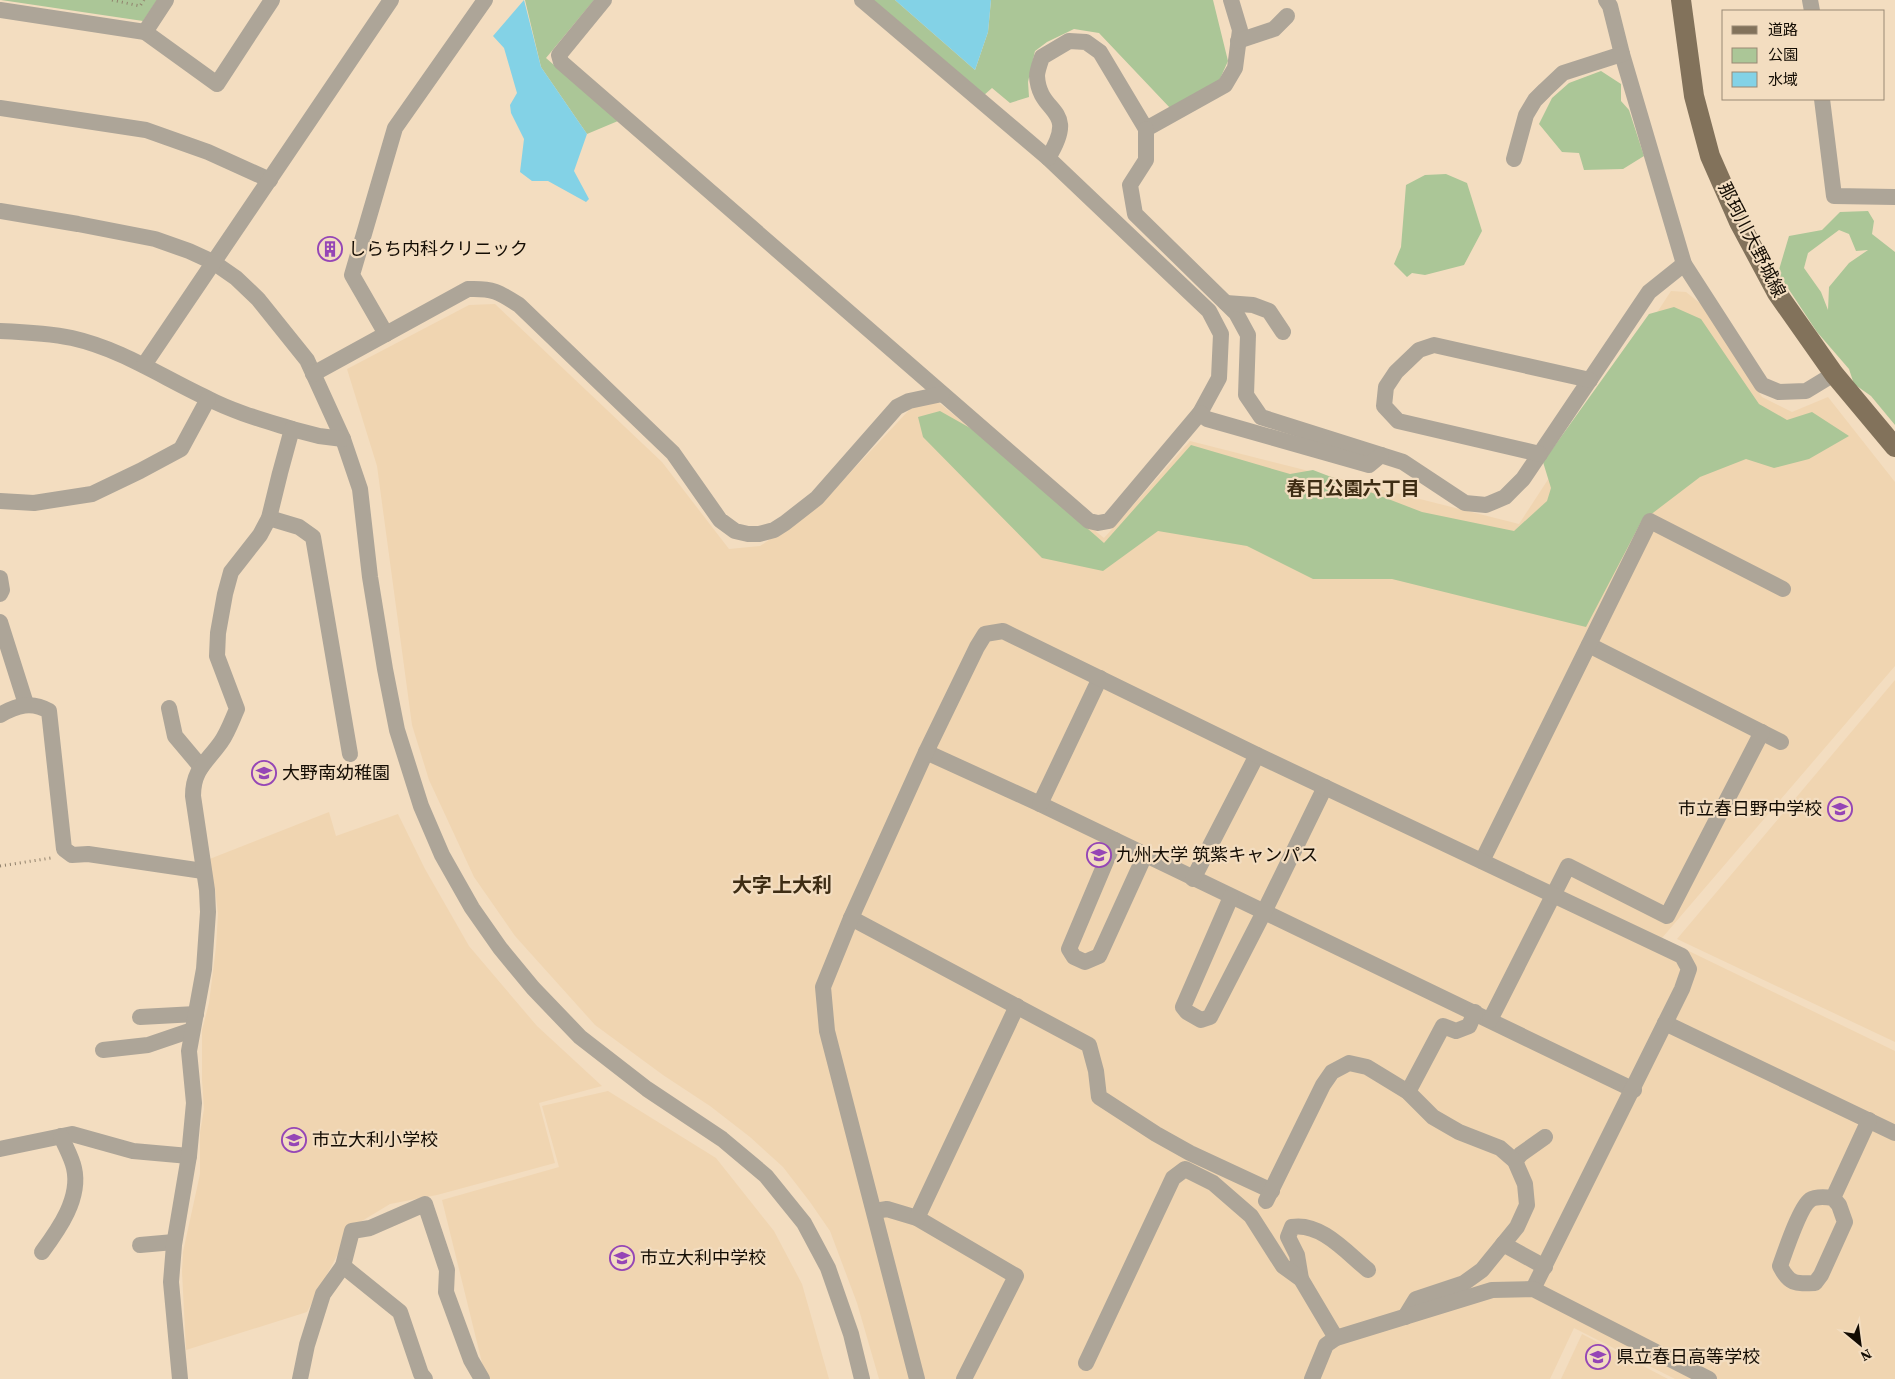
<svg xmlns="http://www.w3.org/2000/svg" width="1895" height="1379" viewBox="0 0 1895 1379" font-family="'Source Serif 4','Noto Sans JP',serif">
  <rect width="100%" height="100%" fill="#f3ddc0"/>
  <g fill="#f0d5b1">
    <polygon points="1671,291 1686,292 1701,304 1762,397 1792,412 1828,397 1895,482 1895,666 1662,938 1895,1051 1895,1379 1675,1379 1574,1328 1550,1379 879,1379 857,1303 830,1231 810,1202 783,1167 750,1137 710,1106 663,1075 595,1025 515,936 474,877 429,780 412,725 377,466 347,369 469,305 495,304 662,462 729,549 760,546 820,505 911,408 937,401 1104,538 1190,441 1519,524"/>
    <polygon points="1895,680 1895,1042 1677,939"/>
    <polygon points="329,812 336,836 398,814 425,869 469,946 537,1026 602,1086 539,1103 555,1163 437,1195 390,1204 347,1230 340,1250 307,1312 186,1350 182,1272 183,1252 200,1174 200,1133 204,1109 202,1080 202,1030 209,1003 216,947 218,914 215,888 207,860"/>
    <polygon points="608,1091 716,1158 774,1231 802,1284 829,1379 486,1379 442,1200 559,1167 542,1106"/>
    <polygon points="1582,1334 1668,1379 1561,1379"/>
  </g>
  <g fill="#abc697" fill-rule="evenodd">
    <polygon points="1,0 157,0 143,21"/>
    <polygon points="525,0 594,0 546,58 618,121 587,134 541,67"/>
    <polygon points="873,0 895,0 975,70 988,32 991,0 1213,0 1228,61 1219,81 1171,109 1099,33 1074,29 1047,42 1035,51 1028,82 1029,97 1010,103 992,88 983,96"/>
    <polygon points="1601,71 1621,84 1621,101 1629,110 1644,156 1623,169 1584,170 1579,153 1562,152 1539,124 1552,98 1569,83"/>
    <polygon points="1446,174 1467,183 1482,231 1464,265 1425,275 1412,273 1407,277 1394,264 1401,247 1406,185 1425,175"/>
    <path d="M1868,211L1874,221L1872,234L1895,252V425L1871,396L1854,384L1849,369L1817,332L1778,273L1789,236L1822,230L1840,212ZM1839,230L1849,234L1856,251L1868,250L1849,263L1829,287L1828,310L1821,292L1804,268L1808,253Z"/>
    <polygon points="1674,307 1701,319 1759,404 1787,420 1812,412 1849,436 1809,459 1774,468 1746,459 1700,477 1641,522 1586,627 1392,579 1313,579 1247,546 1158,531 1103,571 1042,558 923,437 918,417 940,411 979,433 1104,543 1191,445 1290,474 1313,470 1422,512 1514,531 1547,501 1551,488 1543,462 1649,314"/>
  </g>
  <g fill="#83d2e6">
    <polygon points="524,0 541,67 587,134 574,171 589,199 586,202 548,181 532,181 520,172 524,139 511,113 510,105 517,93 504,48 493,36"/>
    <polygon points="895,0 991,0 988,32 975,70"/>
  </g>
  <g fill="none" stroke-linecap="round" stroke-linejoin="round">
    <g stroke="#90816c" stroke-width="3" stroke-dasharray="1 4" stroke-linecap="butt">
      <polyline points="112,0 140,6 144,0"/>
      <polyline points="0,866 51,858"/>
    </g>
    <g stroke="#ada598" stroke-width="16">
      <polyline points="604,0 559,55 561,62 1089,521 1098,523 1109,521 1200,413 1219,378 1221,334 1209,311 1048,158"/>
      <path d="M862,0L1048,158C1080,106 1039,116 1037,76C1037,71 1040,63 1042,57L1069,41L1086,42L1100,52L1146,129L1225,85L1235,68L1240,30L1231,0"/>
      <polyline points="1606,0 1610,6 1622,54 1684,264 1762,385 1779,392 1806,391 1834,374"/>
      <polyline points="1810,0 1812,11"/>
      <polyline points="0,10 145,32 217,84 272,0"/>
      <polyline points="145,32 166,0"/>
      <polyline points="1238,41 1274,29 1287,16"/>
      <polyline points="1822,99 1834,196 1895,197"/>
      <polyline points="0,108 146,130 208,152 270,180"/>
      <polyline points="1146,129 1146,160 1130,185 1135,214 1236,313 1248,335 1246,395 1261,417 1403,462 1465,503 1486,505 1505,497 1523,479 1649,292 1684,264"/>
      <polyline points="1514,159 1526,115 1535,100 1545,90 1563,73 1622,54"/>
      <polyline points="0,211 78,224 155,239 189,251 213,262 236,278 258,299 307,360 343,439 360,489 370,577 385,669 397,730 421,806 442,855 472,908 500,948 533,988 580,1037 647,1089 722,1139 766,1176 804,1223 828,1268 851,1334 862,1379"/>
      <polyline points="1226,303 1253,305 1269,311 1283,332"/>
      <path d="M0,331C24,332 48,333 72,338C121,349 162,377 207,398C234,412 263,420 292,429"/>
      <polyline points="386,334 352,275 395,128 485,0"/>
      <polyline points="144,365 391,0"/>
      <path d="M313,374L468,289C493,288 499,292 519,305L673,453L720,520L735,531L748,534H759L774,530L785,523L817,498L897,407L909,401L942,394"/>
      <polyline points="1200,413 1207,419 1369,465 1381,455"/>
      <polyline points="1540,454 1398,421 1384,406 1386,387 1396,372 1419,350 1434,345 1590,380"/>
      <polyline points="0,501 34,503 92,494 140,471 181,449 208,399"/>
      <polyline points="269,518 299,527 313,537 350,754"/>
      <polyline points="0,578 2,590 0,594"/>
      <polyline points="0,622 26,704"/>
      <polyline points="1589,645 1781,742"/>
      <polyline points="169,708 175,736 201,767"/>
      <path d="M0,715C17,705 32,701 49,711L64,849L72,855L88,854L203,871"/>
      <polyline points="926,752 1040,804 1634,1090"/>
      <polyline points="1040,804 1100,678"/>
      <polyline points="1115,840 1069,949 1074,957 1085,962 1099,956 1145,855"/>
      <polyline points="1482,861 1650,521 1783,589"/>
      <polyline points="1193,879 1257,755"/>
      <polyline points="1231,897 1183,1007 1187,1012 1201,1020 1210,1017 1264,912 1325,787"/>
      <polyline points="851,918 1089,1045 1096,1071 1099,1097 1156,1134 1190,1153 1272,1191"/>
      <polyline points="140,1017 196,1014"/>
      <polyline points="1490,1020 1568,866 1667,916 1762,732"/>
      <polyline points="1665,1023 1895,1133"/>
      <polyline points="103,1050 148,1045 192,1030"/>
      <polyline points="1408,1092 1443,1026 1456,1031 1469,1026 1475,1012"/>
      <polyline points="0,1149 72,1134 133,1151 189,1156"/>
      <polyline points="1515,1161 1521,1154 1545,1137"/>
      <path d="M1833,1198L1839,1205L1845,1222L1821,1275L1815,1283C1795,1284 1789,1284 1780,1266C1785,1252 1800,1207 1810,1200C1816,1196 1826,1197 1833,1198L1869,1120"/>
      <polyline points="1266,1201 1323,1085 1332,1072 1349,1063 1367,1067 1408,1092 1433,1117 1459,1132 1500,1148 1515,1161 1525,1184 1527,1205 1517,1227 1482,1270 1464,1283 1416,1299 1405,1317"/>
      <polyline points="875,1211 887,1209 917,1218 1016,1276 964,1379"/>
      <polyline points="917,1218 1017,1006"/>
      <polyline points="1503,1244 1545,1267"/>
      <polyline points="140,1245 174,1242"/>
      <path d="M42,1252C59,1229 81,1198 74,1168C72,1158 65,1146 61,1136"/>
      <polyline points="343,1266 352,1231 370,1228 425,1204 447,1270 446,1292 471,1360 482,1379"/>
      <path d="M1301,1279L1297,1255L1288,1237L1292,1227C1321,1222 1347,1253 1368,1270"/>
      <polyline points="1086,1363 1173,1178 1185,1169 1213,1183 1251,1216 1283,1266 1301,1279 1336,1338"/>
      <path d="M180,1379L171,1282L174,1245L189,1156L194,1103L189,1051L204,969L208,912L207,890L193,796C193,769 207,762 221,742C228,732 232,720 237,709L217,656L218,633L225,594L231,572L260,535L269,518L280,473L292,429L319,436L343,439"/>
      <polyline points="300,1379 307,1345 323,1294 343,1266 400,1312 421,1374 425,1379"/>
      <polyline points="917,1379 827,1031 823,987 851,918 926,752 977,647 985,634 1003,631 1257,755 1682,956 1689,969 1682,989 1533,1289"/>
      <polyline points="1312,1379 1326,1345 1336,1338 1492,1290 1533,1289 1709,1379"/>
    </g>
    <polyline stroke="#82725b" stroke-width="20" points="1681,0 1694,96 1710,156 1739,222 1777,293 1834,374 1895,447"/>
  </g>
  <defs>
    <symbol id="building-ring" viewBox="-11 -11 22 22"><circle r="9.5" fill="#f3ddc0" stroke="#9546b6" stroke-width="1.5"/><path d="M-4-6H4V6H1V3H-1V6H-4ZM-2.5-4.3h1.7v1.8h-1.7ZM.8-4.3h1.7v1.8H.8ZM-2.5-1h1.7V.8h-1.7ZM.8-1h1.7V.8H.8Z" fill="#9546b6"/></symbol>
    <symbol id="school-ring" viewBox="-11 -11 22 22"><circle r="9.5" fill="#f3ddc0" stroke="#9546b6" stroke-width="1.5"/><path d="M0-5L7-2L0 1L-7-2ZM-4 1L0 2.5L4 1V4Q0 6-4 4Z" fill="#9546b6"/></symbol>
    <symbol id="university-ring" viewBox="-11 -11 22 22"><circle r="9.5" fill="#f3ddc0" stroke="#9546b6" stroke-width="1.5"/><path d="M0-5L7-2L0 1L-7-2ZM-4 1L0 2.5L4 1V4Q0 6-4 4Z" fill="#9546b6"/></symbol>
  </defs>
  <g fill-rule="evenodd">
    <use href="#building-ring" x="316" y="235" width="28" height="28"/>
    <use href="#school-ring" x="250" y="759" width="28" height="28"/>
    <use href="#school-ring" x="1826" y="795" width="28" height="28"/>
    <use href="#university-ring" x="1085" y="841" width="28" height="28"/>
    <use href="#school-ring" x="280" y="1126" width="28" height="28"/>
    <use href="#school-ring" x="608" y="1244" width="28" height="28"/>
    <use href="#school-ring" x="1584" y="1343" width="28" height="28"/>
  </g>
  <g text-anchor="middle" stroke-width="4.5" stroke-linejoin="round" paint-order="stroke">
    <g font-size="18" fill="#130c03" stroke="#f3ddc0">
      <text transform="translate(1752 240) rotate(63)" y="6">那珂川大野城線</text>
    </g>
    <g font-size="18" fill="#130c03" stroke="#f3ddc0" text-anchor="start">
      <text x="348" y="255">しらち内科クリニック</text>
      <text x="282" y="779">大野南幼稚園</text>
      <text x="1822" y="815" text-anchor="end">市立春日野中学校</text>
      <text x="1116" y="861">九州大学 筑紫キャンパス</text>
      <text x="312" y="1146">市立大利小学校</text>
      <text x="640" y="1264">市立大利中学校</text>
      <text x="1616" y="1363">県立春日高等学校</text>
    </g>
    <g font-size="19" font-weight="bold" fill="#3e2d14" stroke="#f3ddc0">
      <text x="1353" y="495">春日公園六丁目</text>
    </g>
    <g font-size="20" font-weight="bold" fill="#3e2d14" stroke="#f3ddc0">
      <text x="782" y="892">大字上大利</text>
    </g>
  </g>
  <rect x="1722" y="10" width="162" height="90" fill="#f3ddc0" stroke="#998974"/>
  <rect x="1732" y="26" width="25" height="8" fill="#82725b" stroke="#998974"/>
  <text x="1768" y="35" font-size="15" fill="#130c03">道路</text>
  <rect x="1732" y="48" width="25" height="15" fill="#abc697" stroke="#998974"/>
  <text x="1768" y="60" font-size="15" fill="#130c03">公園</text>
  <rect x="1732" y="72" width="25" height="15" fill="#83d2e6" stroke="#998974"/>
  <text x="1768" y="85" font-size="15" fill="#130c03">水域</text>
  <g transform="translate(1860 1344) rotate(151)" stroke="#f3ddc0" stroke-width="4" paint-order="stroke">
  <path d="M0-4L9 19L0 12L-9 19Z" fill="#130c03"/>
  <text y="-8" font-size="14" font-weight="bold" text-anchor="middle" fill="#130c03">N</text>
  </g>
</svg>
